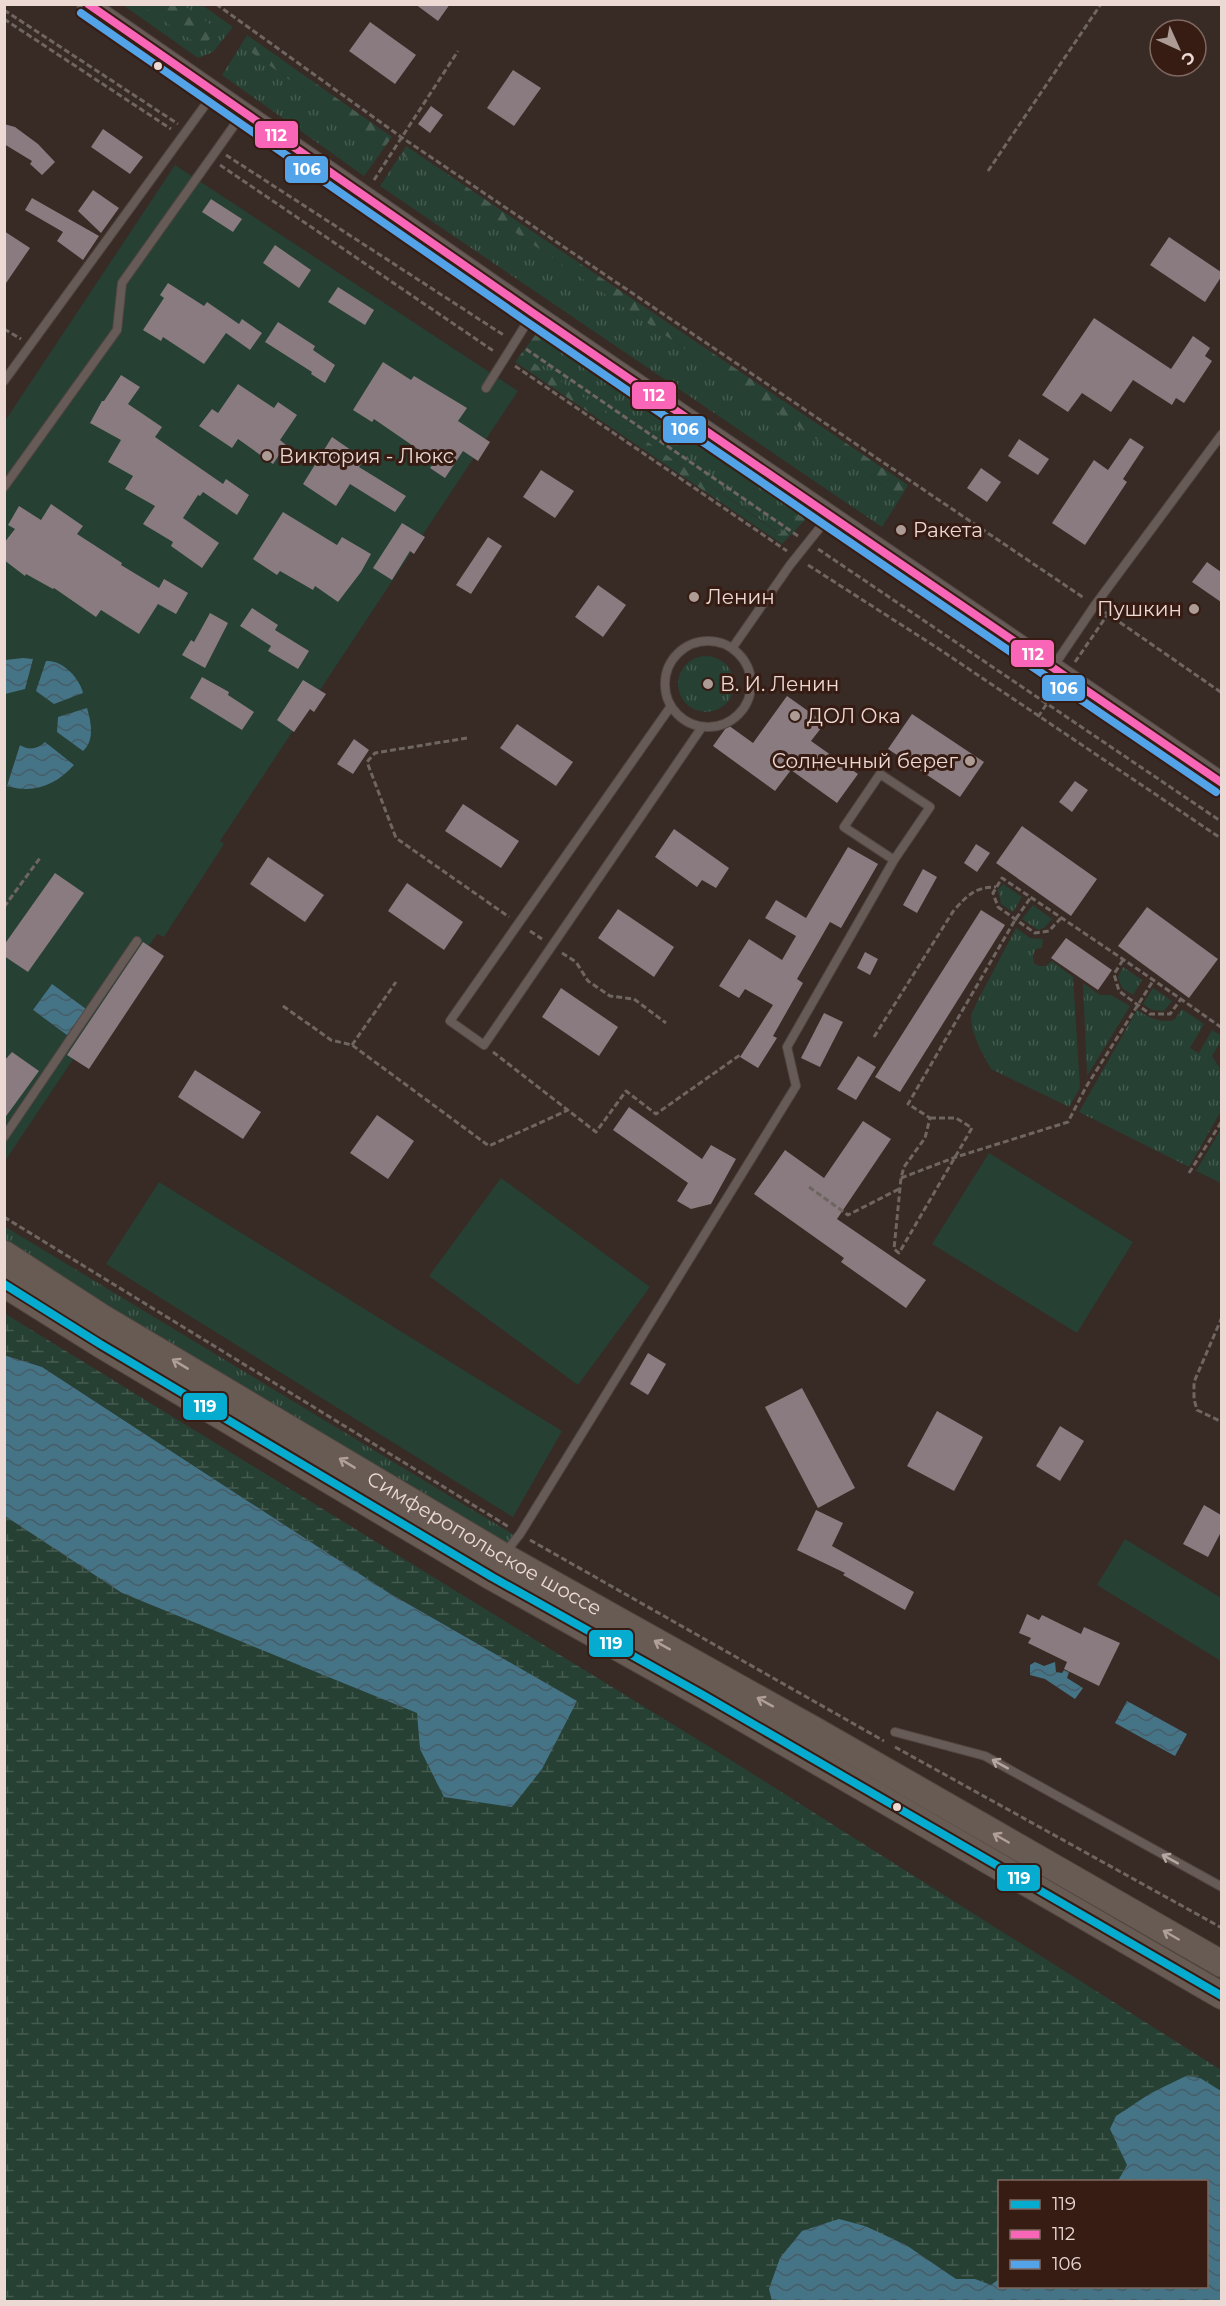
<svg xmlns="http://www.w3.org/2000/svg" width="1226" height="2306" viewBox="0 0 1226 2306" font-family="Montserrat,sans-serif">
  <defs>
    <pattern id="grass-tufts" width="24" height="20" patternUnits="userSpaceOnUse" patternTransform="scale(1.5)"><rect width="24" height="20" fill="#264034"/><path d="M3 7l-1-3M5 7V3M7 7l1-3M15 17l-1-3M17 17v-4M19 17l1-3" fill="none" stroke="#465b50"/></pattern>
    <pattern id="forest-firs" width="22" height="20" patternUnits="userSpaceOnUse" patternTransform="scale(1.5)"><rect width="22" height="20" fill="#264034"/><path d="M5 1l3.5 6h-7zM16 11l3.5 6h-7z" fill="#465b50"/></pattern>
    <pattern id="wetland-marsh" width="20" height="14" patternUnits="userSpaceOnUse" patternTransform="scale(1.5)"><rect width="20" height="14" fill="#264034"/><path d="M1 5h8M5 5V1M11 12h8M15 12V8" fill="none" stroke="#465b50"/></pattern>
    <pattern id="water-waves" width="16" height="10" patternUnits="userSpaceOnUse" patternTransform="scale(1.5)"><rect width="16" height="10" fill="#467487"/><path d="M0 5q4-4 8 0t8 0" fill="none" stroke="#465d67"/></pattern>
  </defs>
  <rect width="100%" height="100%" fill="#382a24"/>
  <g fill="url(#grass-tufts)">
    <polygon points="123,5 202,5 233,27 213,52 198,58"/>
    <polygon points="241,45 384,148 364,176 222,75"/>
    <polygon points="401,154 901,497 882,527 380,186"/>
    <polygon points="554,332 807,504 781,534 533,363"/>
    <circle cx="706" cy="684" r="28"/>
    <polygon points="1003,884 1022,897 1013,912 1001,904 998,890"/>
    <polygon points="1033,905 1052,919 1044,928 1038,930 1022,919"/>
    <polygon points="1016,928 1030,938 1043,939 1042,948 1036,949 1033,955 1034,963 1039,966 1046,966 1052,961 1073,977 1080,1088 1069,1107 991,1069 979,1047 972,1028 971,1015 978,1000"/>
    <polygon points="1123,967 1142,980 1133,995 1122,988 1118,977"/>
    <polygon points="1083,983 1100,995 1111,995 1130,1006 1087,1076"/>
    <polygon points="1153,988 1172,1001 1164,1011 1152,1010 1143,1004"/>
    <path d="M1182,1009L1204,1024L1190,1048L1199,1053L1212,1030L1222,1036L1221,1041L1212,1056L1221,1070V1111L1189,1167L1079,1112L1137,1010C1150,1018 1159,1023 1174,1020Z"/>
    <polygon points="1221,1129 1221,1183 1196,1171"/>
    <polygon points="4,1226 514,1535 506,1546 5,1243"/>
  </g>
  <g fill="url(#forest-firs)">
    <polygon points="141,5 183,5 217,29 203,48"/>
    <polygon points="247,35 392,137 384,148 241,45"/>
    <polygon points="406,146 908,485 901,497 401,154"/>
    <polygon points="544,330 554,332 534,363 780,534 807,504 810,511 805,520 782,544 515,362 536,334"/>
  </g>
  <path fill="url(#wetland-marsh)" fill-rule="evenodd" d="M4,1313L726,1757L1221,2070V2301H5V1516L122,1593L418,1713L420,1749L577,1701L389,1593L42,1367L5,1355ZM1000,2182H1206V2286H1000Z"/>
  <g fill="#264034">
    <polygon points="175,165 518,391 220,841 224,844 164,937 157,934 5,1161 5,421"/>
    <polygon points="989,1153 1133,1242 1077,1333 932,1244"/>
    <polygon points="501,1178 650,1287 578,1385 429,1276"/>
    <polygon points="159,1182 562,1431 513,1517 106,1264"/>
    <polygon points="1125,1539 1221,1598 1221,1661 1097,1585"/>
  </g>
  <g fill="url(#water-waves)">
    <polygon points="23,658 33,659 25,689 5,694 5,660"/>
    <path d="M46,661C62,660 79,677 83,693L54,704L36,691Z"/>
    <path d="M87,708C91,722 95,740 83,751L57,732L58,717Z"/>
    <path d="M45,742L74,765C56,785 34,794 7,786L20,745C29,751 38,749 45,742Z"/>
    <polygon points="52,984 86,1009 67,1035 33,1010"/>
    <polygon points="4,1355 42,1367 389,1593 577,1701 542,1769 512,1807 444,1797 420,1749 417,1713 122,1593 5,1516"/>
    <polygon points="1035,1662 1044,1666 1055,1662 1056,1672 1062,1673 1064,1670 1069,1672 1067,1678 1083,1688 1075,1699 1045,1679 1030,1675 1030,1665"/>
    <polygon points="1127,1701 1187,1734 1175,1756 1115,1723"/>
    <polygon points="1186,2076 1200,2078 1221,2091 1221,2301 772,2301 769,2289 780,2258 802,2231 839,2219 865,2226 906,2245 956,2279 975,2279 991,2285 999,2279 1000,2286 1206,2286 1206,2182 1114,2181 1119,2179 1127,2165 1110,2129 1116,2116 1151,2093"/>
  </g>
  <g fill="#897b7f">
    <polygon points="415,4 450,4 438,21"/>
    <polygon points="370,22 416,55 395,84 349,51"/>
    <polygon points="513,70 541,88 514,126 487,108"/>
    <polygon points="431,106 443,115 430,133 418,124"/>
    <polygon points="4,124 15,127 38,144 55,162 42,175 30,164 32,161 4,144"/>
    <polygon points="103,129 143,157 130,174 91,147"/>
    <polygon points="93,190 119,208 101,233 78,211"/>
    <polygon points="32,198 99,236 83,260 57,241 63,232 25,210"/>
    <polygon points="211,199 242,219 233,232 202,212"/>
    <polygon points="4,231 30,248 4,286"/>
    <polygon points="1169,237 1221,272 1221,277 1205,302 1150,265"/>
    <polygon points="275,245 311,270 299,288 263,263"/>
    <polygon points="168,283 204,306 207,302 239,324 242,319 262,333 250,350 226,333 204,364 163,337 161,341 143,330 164,298 160,295"/>
    <polygon points="338,287 374,310 365,325 328,302"/>
    <polygon points="1094,318 1171,369 1193,336 1210,348 1205,356 1212,361 1184,403 1176,398 1172,405 1133,380 1111,412 1082,393 1068,412 1042,395"/>
    <polygon points="278,322 315,346 313,350 335,365 325,383 311,374 312,372 265,342"/>
    <polygon points="383,362 411,380 414,376 467,408 458,421 490,442 478,461 463,451 445,478 430,468 435,461 374,419 372,422 353,410"/>
    <polygon points="121,375 140,387 128,404 162,427 155,437 223,484 226,479 249,495 237,515 203,492 200,496 198,495 183,518 219,543 202,568 171,546 173,542 143,524 155,506 125,489 133,476 108,462 121,440 90,423 102,401 104,401"/>
    <polygon points="238,384 274,408 278,402 297,415 280,440 286,445 273,464 238,439 232,448 199,426 212,409 218,413"/>
    <polygon points="332,437 364,459 359,467 406,496 395,512 350,484 336,506 303,484"/>
    <polygon points="1130,438 1144,447 1123,479 1127,482 1085,545 1052,523 1094,460 1108,470"/>
    <polygon points="1019,439 1049,459 1038,475 1008,456"/>
    <polygon points="981,468 1001,482 987,502 967,488"/>
    <polygon points="541,470 574,491 555,518 523,497"/>
    <polygon points="51,504 83,526 77,534 122,563 121,565 159,588 164,579 188,593 176,614 158,604 139,634 101,610 96,617 54,588 53,589 26,574 25,576 4,560 4,543 15,529 8,525 19,506 41,520"/>
    <polygon points="283,512 337,545 342,537 371,554 361,572 338,602 315,586 313,590 280,571 277,575 253,559"/>
    <polygon points="402,523 425,537 414,554 410,551 392,580 373,568"/>
    <polygon points="488,537 502,546 471,594 456,585"/>
    <polygon points="1207,562 1221,572 1221,602 1192,582"/>
    <polygon points="598,585 626,605 603,637 575,617"/>
    <polygon points="252,608 278,625 275,630 309,651 298,669 268,651 271,646 240,626"/>
    <polygon points="210,613 228,623 205,668 182,655 191,640 194,642"/>
    <polygon points="202,677 229,692 228,695 254,712 242,730 190,698"/>
    <polygon points="303,680 326,694 314,712 310,709 294,732 277,720"/>
    <polygon points="787,696 825,723 811,741 858,774 837,803 791,770 775,791 713,746 728,725 753,743"/>
    <polygon points="912,714 984,762 960,797 888,749"/>
    <polygon points="517,724 573,762 556,786 500,748"/>
    <polygon points="354,739 369,750 353,774 337,764"/>
    <polygon points="1075,781 1088,790 1072,812 1059,802"/>
    <polygon points="463,804 519,841 501,868 445,831"/>
    <polygon points="1022,826 1097,879 1071,916 996,863"/>
    <polygon points="674,829 729,868 716,888 702,880 697,887 655,857"/>
    <polygon points="976,844 990,853 977,872 964,863"/>
    <polygon points="848,847 878,864 841,928 830,922 797,979 803,983 773,1036 777,1038 758,1068 740,1057 773,1005 745,989 739,998 719,986 749,939 782,960 796,936 765,918 776,900 806,918"/>
    <polygon points="268,857 324,895 305,922 250,884"/>
    <polygon points="923,869 937,877 917,913 903,905"/>
    <polygon points="55,873 84,893 28,972 4,956 4,945"/>
    <polygon points="407,883 463,922 444,950 388,911"/>
    <polygon points="1147,907 1218,959 1189,998 1118,946"/>
    <polygon points="618,909 674,947 654,977 598,938"/>
    <polygon points="981,910 1005,925 900,1092 875,1077"/>
    <polygon points="1066,938 1112,970 1098,990 1051,958"/>
    <polygon points="143,942 164,956 89,1069 67,1055"/>
    <polygon points="865,952 878,959 870,975 857,968"/>
    <polygon points="561,988 618,1027 599,1056 542,1017"/>
    <polygon points="824,1013 843,1022 820,1067 801,1058"/>
    <polygon points="12,1052 39,1071 4,1119 4,1061"/>
    <polygon points="858,1056 876,1067 856,1100 837,1089"/>
    <polygon points="195,1070 261,1112 243,1139 178,1097"/>
    <polygon points="629,1107 702,1159 711,1145 736,1159 711,1204 691,1209 677,1201 688,1183 613,1130"/>
    <polygon points="377,1115 414,1141 388,1179 350,1153"/>
    <polygon points="863,1121 891,1139 837,1219 926,1280 906,1308 841,1262 844,1258 754,1194 785,1150 824,1178"/>
    <polygon points="648,1353 666,1364 648,1395 630,1384"/>
    <polygon points="802,1388 855,1488 818,1508 765,1407"/>
    <polygon points="937,1411 983,1437 954,1491 907,1466"/>
    <polygon points="1060,1426 1084,1441 1060,1481 1036,1466"/>
    <polygon points="1204,1505 1221,1515 1221,1532 1208,1557 1183,1544"/>
    <polygon points="816,1510 843,1523 832,1546 914,1592 905,1610 843,1575 845,1573 797,1550"/>
    <polygon points="1027,1614 1039,1620 1042,1615 1081,1634 1084,1627 1120,1643 1099,1686 1064,1669 1067,1662 1028,1643 1031,1638 1019,1633"/>
  </g>
  <g fill="none" stroke-linecap="round" stroke-linejoin="round">
    <defs>
      <g id="service">
        <polyline points="4,381 214,93"/>
        <polyline points="486,388 533,313"/>
        <polyline points="4,487 117,330 122,283 243,113"/>
        <circle cx="708" cy="684" r="43"/>
        <polyline points="733,647 790,565 830,515"/>
        <polyline points="1053,667 1095,605 1222,434"/>
        <polyline points="671,706 450,1021 484,1045 702,727"/>
        <polyline points="4,1137 137,941"/>
        <polyline points="505,1553 520,1534 796,1086 787,1047 894,860 844,827 880,774 930,807 894,860"/>
        <polyline points="895,1732 985,1756 1222,1887"/>
      </g>
      <polyline id="tertiary" points="87,4 533,313 1222,783"/>
      <g id="primary">
        <path id="s1" d="M4,1254L101,1317L503,1556L816,1731L1222,1964"/>
        <polyline points="4,1284 100,1344 492,1577 703,1695 1222,1996"/>
      </g>
    </defs>
    <use href="#service" stroke="#544642" stroke-width="10"/>
    <use href="#tertiary" stroke="#544642" stroke-width="22"/>
    <use href="#primary" stroke="#544642" stroke-width="28"/>
    <g stroke="#6f6561" stroke-width="3" stroke-dasharray="6 3" stroke-linecap="butt">
      <polyline points="216,4 401,137 1084,598"/>
      <polyline points="4,10 178,124"/>
      <polyline points="4,19 171,129"/>
      <polyline points="226,155 505,336"/>
      <polyline points="220,165 495,352"/>
      <polyline points="988,171 1101,4"/>
      <polyline points="374,180 458,51"/>
      <polyline points="4,329 21,339"/>
      <polyline points="526,349 798,536"/>
      <polyline points="515,366 787,551"/>
      <polyline points="818,549 1222,822"/>
      <polyline points="808,565 936,647 1222,839"/>
      <polyline points="1105,612 1222,693"/>
      <polyline points="1075,662 1108,614"/>
      <polyline points="1038,717 1056,690"/>
      <polyline points="467,738 375,753 367,762 396,838 509,917"/>
      <polyline points="4,907 40,858"/>
      <path d="M1061,918L1049,931L1035,933L998,907L993,893L1002,878C1075,927 1149,976 1222,1028"/>
      <polyline points="530,931 542,939"/>
      <polyline points="562,953 576,962 588,981 610,996 634,999 666,1023"/>
      <polyline points="1123,960 1114,974 1119,991 1150,1014 1170,1014 1181,999"/>
      <polyline points="283,1006 331,1040 352,1045 489,1146 568,1110"/>
      <path d="M874,1037L954,910C968,895 975,887 996,887"/>
      <polyline points="352,1045 396,982"/>
      <polyline points="493,1052 596,1132 626,1091 656,1114 740,1055"/>
      <polyline points="1222,1052 1222,1057"/>
      <polyline points="930,1118 956,1118 972,1128 899,1253 894,1249 901,1178 904,1167 925,1138 930,1118 908,1104 1015,920 1031,897"/>
      <polyline points="1189,1173 1222,1121"/>
      <polyline points="901,1178 956,1157 1068,1122 1086,1087 1153,981"/>
      <polyline points="809,1187 848,1215 899,1189"/>
      <polyline points="4,1217 509,1527"/>
      <polyline points="1222,1317 1194,1382 1194,1399 1197,1410 1222,1422"/>
      <polyline points="530,1540 884,1741"/>
      <polyline points="895,1747 1222,1928"/>
    </g>
    <use href="#service" stroke="#675b57" stroke-width="8"/>
    <use href="#tertiary" stroke="#675b57" stroke-width="20"/>
    <use href="#primary" stroke="#685b53" stroke-width="26"/>
    <defs>
      <polyline id="bus-1" points="4,1284 100,1344 492,1577 703,1695 1222,1996"/>
      <polyline id="bus-2" points="88,4 533,313 1222,783"/>
      <polyline id="bus-3" points="81,13 527,322 1216,792"/>
    </defs>
    <use href="#bus-1" stroke="#361c13" stroke-width="12"/>
    <use href="#bus-2" stroke="#361c13" stroke-width="12"/>
    <use href="#bus-3" stroke="#361c13" stroke-width="12"/>
    <use href="#bus-1" stroke="#06acd0" stroke-width="8"/>
    <use href="#bus-2" stroke="#fa66b7" stroke-width="8"/>
    <use href="#bus-3" stroke="#53a3e8" stroke-width="8"/>
  </g>
  <defs><path id="oneway-shaft" d="M-6 0H5M1.5-3L5.5 0L1.5 3" fill="none" stroke-width="1.6" stroke-linecap="round" stroke-linejoin="round" transform="scale(1.5)"/></defs>
  <g stroke="#b1a099">
    <use href="#oneway-shaft" transform="translate(180 1364) rotate(-149)"/>
    <use href="#oneway-shaft" transform="translate(347 1463) rotate(-149)"/>
    <use href="#oneway-shaft" transform="translate(662 1645) rotate(-151)"/>
    <use href="#oneway-shaft" transform="translate(765 1702) rotate(-151)"/>
    <use href="#oneway-shaft" transform="translate(1001 1838) rotate(-150)"/>
    <use href="#oneway-shaft" transform="translate(1171 1935) rotate(-150)"/>
  </g>
  <g stroke="#b7a7a1">
    <use href="#oneway-shaft" transform="translate(1000 1764) rotate(-151)"/>
    <use href="#oneway-shaft" transform="translate(1170 1859) rotate(-151)"/>
  </g>
  <g fill="#ecd9d3" stroke="#361c13" stroke-width="2">
    <circle cx="158" cy="66" r="5"/>
    <circle cx="897" cy="1807" r="5"/>
  </g>
  <g fill="#ad9c96" stroke="#361c13" stroke-width="2">
    <circle cx="267" cy="456" r="6"/>
    <circle cx="901" cy="530" r="6"/>
    <circle cx="694" cy="597" r="6"/>
    <circle cx="1194" cy="609" r="6"/>
    <circle cx="708" cy="684" r="6"/>
    <circle cx="795" cy="716" r="6"/>
    <circle cx="970" cy="761" r="6"/>
  </g>
  <g text-anchor="middle" stroke-width="6" stroke-linejoin="round" paint-order="stroke">
    <g font-size="20" fill="#ecd9d3" stroke="#361c13" text-anchor="start">
      <text x="279" y="463">Виктория - Люкс</text>
      <text x="913" y="537">Ракета</text>
      <text x="706" y="604">Ленин</text>
      <text x="1182" y="616" text-anchor="end">Пушкин</text>
      <text x="720" y="691">В. И. Ленин</text>
      <text x="807" y="723">ДОЛ Ока</text>
      <text x="958" y="768" text-anchor="end">Солнечный берег</text>
    </g>
    <g font-size="20" fill="#ecd9d3" stroke="#361c13">
      <text dy="7" stroke="none"><textPath href="#s1" startOffset="561">Симферопольское шоссе</textPath></text>
    </g>
  </g>
  <g stroke="#361c13" stroke-width="2">
    <rect x="254" y="120" width="45" height="29" rx="6" fill="#fa66b7"/>
    <rect x="284" y="155" width="45" height="29" rx="6" fill="#53a3e8"/>
    <rect x="631" y="381" width="46" height="29" rx="6" fill="#fa66b7"/>
    <rect x="662" y="415" width="45" height="29" rx="6" fill="#53a3e8"/>
    <rect x="1010" y="639" width="45" height="29" rx="6" fill="#fa66b7"/>
    <rect x="1041" y="674" width="45" height="28" rx="6" fill="#53a3e8"/>
    <rect x="182" y="1392" width="46" height="29" rx="6" fill="#06acd0"/>
    <rect x="588" y="1629" width="46" height="29" rx="6" fill="#06acd0"/>
    <rect x="996" y="1864" width="45" height="28" rx="6" fill="#06acd0"/>
  </g>
  <g font-size="16" text-anchor="middle" font-weight="bold" fill="#fff">
    <text x="276" y="141">112</text>
    <text x="307" y="175">106</text>
    <text x="654" y="401">112</text>
    <text x="685" y="435">106</text>
    <text x="1033" y="660">112</text>
    <text x="1064" y="694">106</text>
    <text x="205" y="1412">119</text>
    <text x="611" y="1649">119</text>
    <text x="1019" y="1884">119</text>
  </g>
  <rect width="1226" height="2306" fill="none" stroke="#ecd9d3" stroke-width="12"/>
  <rect x="998" y="2180" width="210" height="108" fill="#361c13" stroke="#7f6860" stroke-width="1.5"/>
  <rect x="1010" y="2200" width="30" height="9" fill="#06acd0" stroke="#7f6860" stroke-width="1.5"/>
  <text x="1052" y="2210" font-size="18" fill="#ecd9d3">119</text>
  <rect x="1010" y="2230" width="30" height="9" fill="#fa66b7" stroke="#7f6860" stroke-width="1.5"/>
  <text x="1052" y="2240" font-size="18" fill="#ecd9d3">112</text>
  <rect x="1010" y="2260" width="30" height="9" fill="#53a3e8" stroke="#7f6860" stroke-width="1.5"/>
  <text x="1052" y="2270" font-size="18" fill="#ecd9d3">106</text>
  <g transform="translate(1178 48) rotate(135)"><circle r="28" fill="#361c13" stroke="#7f6860" stroke-width="1.5"/>
  <path d="M0-4.5L10 22L0 15L-10 22Z" fill="#ad9c96"/>
  <text y="-9" font-size="16" font-weight="bold" text-anchor="middle" fill="#ecd9d3">С</text>
  </g>
</svg>
